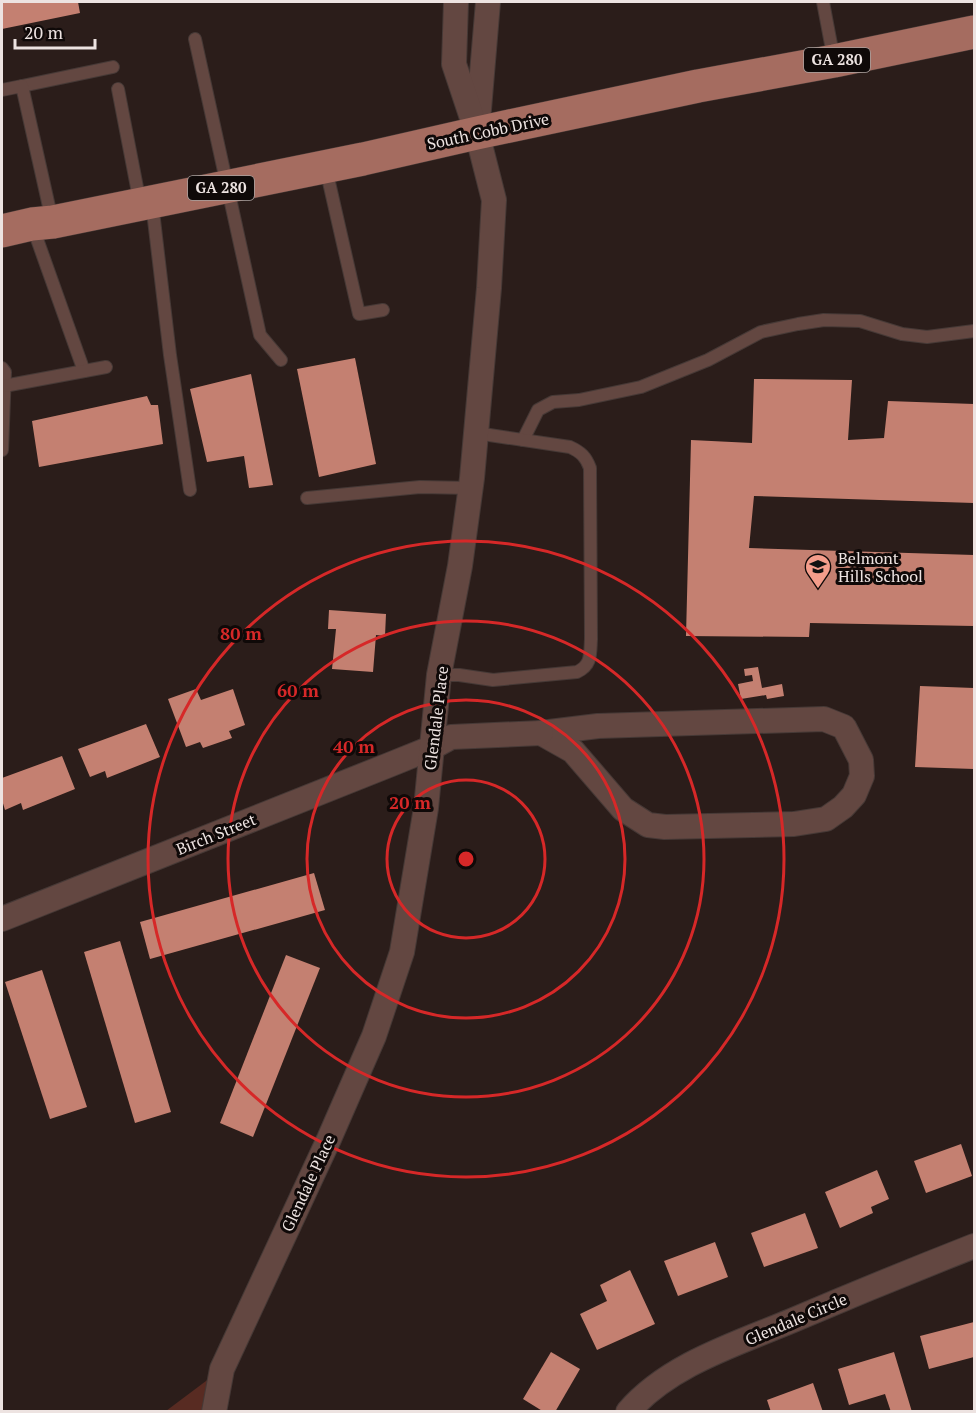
<svg xmlns="http://www.w3.org/2000/svg" width="976" height="1413" viewBox="0 0 976 1413" font-family="'PT Serif',serif">
  <rect width="100%" height="100%" fill="#2b1d1a"/>
  <polygon fill="#582b22" points="222,1369 214,1411 166,1411"/>
  <g fill="#c48071">
    <polygon points="2,2 78,2 80,13 2,29"/>
    <polygon points="355,358 376,464 319,477 297,369"/>
    <polygon points="251,374 273,485 249,488 244,456 207,462 190,389"/>
    <polygon points="754,379 852,380 848,440 884,438 888,401 974,404 974,503 754,496 749,548 974,555 974,626 810,623 809,637 686,636 691,440 752,443"/>
    <polygon points="147,396 151,405 158,405 163,444 39,467 32,421"/>
    <polygon points="329,610 386,614 385,636 376,635 373,672 332,669 336,629 328,629"/>
    <polygon points="758,667 762,688 782,684 784,696 767,699 766,695 741,699 738,684 753,681 752,675 745,676 744,669"/>
    <polygon points="920,686 974,688 974,769 915,767"/>
    <polygon points="196,689 201,700 233,689 245,725 229,731 232,738 203,748 200,742 186,747 168,699"/>
    <polygon points="146,724 160,757 107,778 105,771 90,777 78,749"/>
    <polygon points="62,756 75,789 23,810 21,803 5,810 2,800 2,778"/>
    <polygon points="314,873 325,910 150,959 140,922"/>
    <polygon points="120,941 171,1112 135,1123 84,952"/>
    <polygon points="286,955 320,968 253,1137 220,1123"/>
    <polygon points="42,970 87,1107 50,1119 5,982"/>
    <polygon points="961,1144 972,1176 926,1193 914,1161"/>
    <polygon points="877,1170 889,1199 871,1207 873,1213 840,1228 825,1192"/>
    <polygon points="805,1213 818,1248 764,1267 751,1233"/>
    <polygon points="715,1242 728,1277 678,1296 664,1261"/>
    <polygon points="630,1270 655,1324 597,1350 580,1314 607,1301 600,1285"/>
    <polygon points="974,1322 974,1357 929,1369 920,1336"/>
    <polygon points="551,1352 580,1369 555,1412 544,1412 523,1399"/>
    <polygon points="894,1352 912,1412 891,1412 885,1394 849,1405 838,1369"/>
    <polygon points="813,1383 823,1412 771,1412 767,1400"/>
  </g>
  <g fill="none" stroke-linecap="round" stroke-linejoin="round">
    <defs>
      <g id="service">
        <polyline points="823,2 834,60"/>
        <polyline points="195,39 260,335 281,360"/>
        <polyline points="22,86 113,67"/>
        <polyline points="118,89 140,203"/>
        <polyline points="2,90 22,86 52,220"/>
        <polyline points="326,169 359,314 383,310"/>
        <polyline points="152,203 170,355 190,490"/>
        <polyline points="32,225 84,371"/>
        <polyline points="2,368 5,372 2,450"/>
        <polyline points="4,386 106,367"/>
        <polyline points="523,440 538,410 553,402 579,400 641,387 708,360 761,332 798,324 824,320 860,321 902,334 927,337 974,331"/>
        <polyline points="307,498 420,487 470,488"/>
        <path d="M439,675H459L493,680L577,672C592,665 590,654 591,639L590,468C586,457 581,452 570,447L476,433"/>
      </g>
      <g id="minor">
        <polyline points="478,121 488,2"/>
        <polygon points="824,719 844,727 861,760 862,776 854,795 843,807 826,819 794,824 665,827 648,825 623,809 573,751 541,733 598,726"/>
        <polyline points="2,919 389,765 431,748 451,737 541,733"/>
        <polyline points="214,1412 222,1369 329,1139 374,1036 402,952 426,808 439,675 460,566 472,478 489,288 494,200 477,133 454,64 456,2"/>
        <path d="M628,1412C668,1365 736,1344 791,1321C852,1295 913,1270 974,1246"/>
      </g>
      <polyline id="primary" points="2,231 32,224 53,222 363,159 477,133 698,86 834,61 974,32"/>
    </defs>
    <use href="#service" stroke="#463936" stroke-width="14"/>
    <use href="#minor" stroke="#463936" stroke-width="26"/>
    <use href="#primary" stroke="#463936" stroke-width="34"/>
    <use href="#service" stroke="#634741" stroke-width="12"/>
    <use href="#minor" stroke="#634741" stroke-width="24"/>
    <use href="#primary" stroke="#a56c60" stroke-width="33"/>
  </g>
  <g fill="none" stroke="#d62828" stroke-width="3">
    <circle cx="466" cy="859" r="79"/>
    <circle cx="466" cy="859" r="159"/>
    <circle cx="466" cy="859" r="238"/>
    <circle cx="466" cy="859" r="318"/>
  </g>
  <defs>
    <symbol id="school-pin" viewBox="-11 -11 22 30"><path d="M0 17L-7.5 6A9.5 9.5 0 1 1 7.5 6Z" fill="#f49d8b" stroke="#0f0908"/><path d="M0-5L7-2L0 1L-7-2ZM-4 1L0 2.5L4 1V4Q0 6-4 4Z" fill="#111"/></symbol>
  </defs>
  <g fill-rule="evenodd">
    <use href="#school-pin" x="803" y="552" width="30" height="40"/>
  </g>
  <g text-anchor="middle" stroke-width="6" stroke-linejoin="round" paint-order="stroke">
    <g fill="#0f0908" stroke="#aaa2a0" stroke-width="1.5">
      <rect x="804" y="48" width="66" height="24" rx="4.5"/>
      <rect x="188" y="176" width="66" height="24" rx="4.5"/>
    </g>
    <g font-size="15" font-weight="bold" fill="#ede3e1">
      <text x="837" y="65">GA 280</text>
      <text x="221" y="193">GA 280</text>
    </g>
    <g font-size="16" fill="#ede3e1" stroke="#0f0908">
      <text transform="translate(488 131) rotate(-12)" y="6">South Cobb Drive</text>
      <text transform="translate(436 718) rotate(-83)" y="6">Glendale Place</text>
      <text transform="translate(216 834) rotate(-22)" y="6">Birch Street</text>
      <text transform="translate(308 1183) rotate(-65)" y="6">Glendale Place</text>
      <text transform="translate(796 1319) rotate(-23)" y="6">Glendale Circle</text>
    </g>
    <g font-size="16" fill="#ede3e1" stroke="#0f0908" text-anchor="start">
      <text x="838" y="564">Belmont<tspan x="838" dy="18">Hills School</tspan></text>
    </g>
  </g>
  <circle cx="466" cy="859" r="9" fill="#d62828" stroke="#0f0908" stroke-width="3"/>
  <g font-size="18" text-anchor="middle" font-weight="bold" fill="#d62828" stroke="#0f0908" stroke-width="6" stroke-linejoin="round" paint-order="stroke">
    <text x="241" y="640">80 m</text>
    <text x="298" y="697">60 m</text>
    <text x="354" y="753">40 m</text>
    <text x="410" y="809">20 m</text>
  </g>
  <rect width="976" height="1413" fill="none" stroke="#ede3e1" stroke-width="6"/>
  <path d="M15 39v9h80v-9" fill="none" stroke="#ede3e1" stroke-width="3"/>
  <text x="24" y="39" font-size="18" fill="#ede3e1" stroke="#0f0908" stroke-width="4.5" paint-order="stroke">20 m</text>
</svg>
